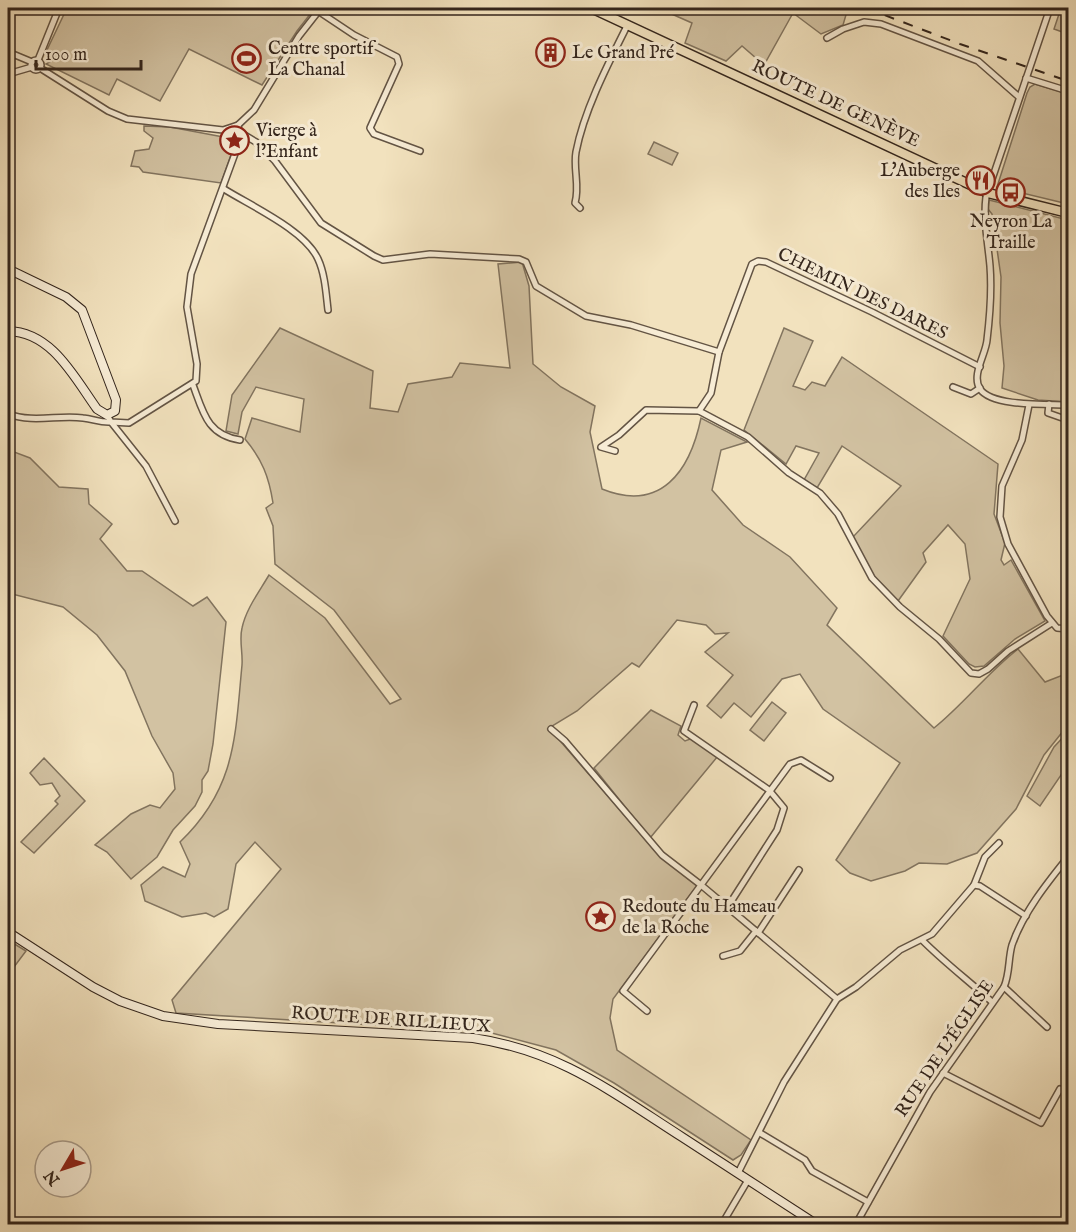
<svg xmlns="http://www.w3.org/2000/svg" width="1076" height="1232" viewBox="0 0 1076 1232" font-family="'IM FELL English',serif">
  <rect width="100%" height="100%" fill="#f2e2be"/>
  <filter id="stains"><feTurbulence type="fractalNoise" baseFrequency=".00333" numOctaves="4"/><feColorMatrix values="0 0 0 0 .2 0 0 0 0 .09 0 0 0 0 .02 0 0 0 .5 -.17"/></filter>
  <radialGradient id="worn" r=".72"><stop offset=".6" stop-color="#630" stop-opacity="0"/><stop offset="1" stop-color="#630" stop-opacity=".3"/></radialGradient>
  <g fill="#d2c2a2" stroke="#82745f" stroke-width="1.5">
    <polygon points="67,8 107,10 127,8 315,8 297,31 262,85 189,49 160,101 117,79 109,95 46,64 55,59 46,52"/>
    <polygon points="658,8 848,8 843,25 821,34 793,13 764,65 742,46 726,61 685,43 692,23"/>
    <polygon points="1061,8 1068,8 1065,33 1054,29"/>
    <polygon points="1035,84 1068,94 1068,204 997,187 1027,93 1030,87"/>
    <polygon points="144,126 170,127 234,139 236,141 221,183 143,172 139,167 131,166 135,151 149,149 153,138 144,131"/>
    <polygon points="654,142 678,153 672,165 648,154"/>
    <polygon points="989,200 1068,220 1068,402 1038,400 1002,388 1004,366 1000,323 1001,277 992,214 988,209"/>
    <path d="M522,262L529,286L533,364L561,387L595,406L590,432L602,489C661,513 690,471 701,418L747,442L721,450L712,490L743,525L790,557L837,608L827,625L934,728C964,704 988,672 1018,649L1045,682L1068,673V725L1044,755L1016,809L977,853L947,864L919,863L905,871L871,881L850,873L836,860L900,763L823,709L800,674L782,679L751,717L734,703L721,718L707,706L733,675L705,652L728,633L715,634L706,625L677,620L639,667L632,663L577,711L552,726L554,734L658,854L697,886L613,999L610,1018L617,1050L751,1140L741,1155L733,1160L614,1083L556,1050L488,1032L176,1013L172,1000L281,869L255,842L236,864L228,909L214,917L206,913L182,917L145,901L141,885L163,867L185,877L190,864L180,842C236,788 235,738 242,665C243,653 239,640 242,628C246,609 259,592 269,575L325,618L390,704L401,699L334,610L275,564L273,526L266,508L273,503C269,477 262,459 245,439L252,418L300,432L304,399L256,387L242,412L238,434L226,431L232,395L280,328L373,371L370,408L398,412L408,384L452,377L460,363L510,368L498,264Z"/>
    <polygon points="784,328 813,341 793,386 805,390 812,382 825,386 842,357 998,464 994,514 1005,543 1001,560 1004,565 1011,560 1045,621 1015,639 984,666 975,667 969,664 943,636 970,579 965,544 948,525 923,553 926,562 898,601 873,575 852,538 901,486 842,446 817,488 804,480 819,453 796,446 786,464 744,430"/>
    <polygon points="8,441 14,452 30,458 59,487 88,489 89,504 112,524 100,539 127,571 142,571 193,606 207,597 226,622 213,744 208,771 202,780 202,792 195,806 173,830 157,857 131,879 107,852 95,845 131,814 150,805 160,808 175,789 173,773 152,736 125,671 97,635 63,607 8,593"/>
    <polygon points="772,702 786,713 764,741 750,730"/>
    <polygon points="651,710 681,726 678,735 685,741 693,738 718,756 650,838 594,768"/>
    <polygon points="1068,732 1068,785 1063,772 1040,806 1027,796 1054,747"/>
    <polygon points="44,758 85,801 34,853 21,842 58,804 55,801 60,796 52,783 40,785 30,773"/>
    <polygon points="8,940 26,951 8,975"/>
  </g>
  <g fill="none" stroke-linecap="round" stroke-linejoin="round">
    <defs>
      <g id="street">
        <path d="M1050,8L986,197C983,220 988,243 990,266C992,291 990,315 987,340C986,354 971,375 980,389C992,407 1048,404 1068,405"/>
        <polyline points="318,11 354,35 397,57 399,64 370,128 374,134 420,151"/>
        <polyline points="827,38 843,29 864,22 881,24 978,61 1019,97"/>
        <polyline points="8,52 32,62"/>
        <polyline points="38,60 59,8"/>
        <circle cx="36" cy="65" r="5"/>
        <polyline points="40,68 108,111 127,119 223,130 238,125 254,110 299,36 321,8"/>
        <polyline points="8,74 32,67"/>
        <polyline points="1026,78 1068,91"/>
        <polyline points="241,133 256,142 275,161 321,223 374,256 383,260 430,254 519,259 526,262 536,286 586,316 631,325 719,352"/>
        <path d="M224,189C251,206 305,230 318,259C325,274 326,293 328,310"/>
        <path d="M580,208L575,203C580,186 573,169 576,152C584,110 609,62 628,24"/>
        <polyline points="980,367 872,312 766,262 758,261 752,264 719,352 711,393 699,411 748,437 789,473 820,493 838,514 872,578 900,607 939,639 971,673 979,674 988,669 1008,651 1052,623"/>
        <path d="M193,385C203,412 207,435 240,440"/>
        <polyline points="953,387 971,394 980,388"/>
        <polyline points="1049,404 1048,413 1068,420"/>
        <polyline points="1029,405 1022,440 1002,486 1000,517 1008,544 1047,616 1057,628 1068,629"/>
        <path d="M8,414C33,423 57,415 83,418C94,419 100,423 111,422L146,466L175,521"/>
        <polyline points="107,415 111,422 129,423 196,381 197,364 187,307 191,274 240,140 238,125"/>
        <polyline points="615,451 601,447 619,435 646,410 699,411"/>
        <polyline points="694,705 684,731 769,790 784,808 777,830 727,908"/>
        <polyline points="551,729 565,741 662,855 701,885 623,991 647,1011"/>
        <polyline points="830,778 801,760 790,764 701,885 837,999"/>
        <polyline points="974,885 985,857 999,843"/>
        <polyline points="758,933 799,870"/>
        <path d="M922,940C945,963 969,981 992,1002"/>
        <polyline points="723,956 740,951 756,931"/>
        <polyline points="1004,987 1047,1027"/>
        <polyline points="943,1073 1041,1123 1060,1089"/>
        <polyline points="760,1133 805,1160 812,1171 868,1202"/>
        <polyline points="738,1173 784,1082 837,999 856,987 900,950 932,934 974,885 980,886 1026,916"/>
        <polyline points="722,1224 748,1180"/>
        <path d="M856,1224L930,1092L1004,987C1010,973 1008,959 1012,945C1023,913 1047,883 1068,857"/>
      </g>
      <g id="secondary">
        <path d="M8,269L66,297L82,310L116,400L115,411L107,415L97,409C74,377 52,332 8,331"/>
        <path d="M8,932L93,987L120,1001L163,1016L218,1024L473,1038C560,1051 610,1091 682,1137C726,1166 772,1195 816,1224"/>
      </g>
      <polyline id="primary" points="591,8 988,193 1068,213"/>
    </defs>
    <use href="#street" stroke="#635444" stroke-width="8"/>
    <use href="#secondary" stroke="#33251c" stroke-width="10"/>
    <use href="#primary" stroke="#33251c" stroke-width="11"/>
    <use href="#street" stroke="#f7ecd5" stroke-width="5"/>
    <use href="#secondary" stroke="#f7ecd5" stroke-width="8"/>
    <use href="#primary" stroke="#f2e2be" stroke-width="8"/>
    <polyline stroke="#33251c" stroke-width="2" stroke-dasharray="10 10" stroke-linecap="butt" points="866,8 960,44 1068,81"/>
  </g>
  <defs>
    <symbol id="building-ring" viewBox="-11 -11 22 22"><circle r="9.5" fill="#f7ecd5" stroke="#8f2418" stroke-width="1.5"/><path d="M-4-6H4V6H1V3H-1V6H-4ZM-2.5-4.3h1.7v1.8h-1.7ZM.8-4.3h1.7v1.8H.8ZM-2.5-1h1.7V.8h-1.7ZM.8-1h1.7V.8H.8Z" fill="#8f2418"/></symbol>
    <symbol id="stadium-ring" viewBox="-11 -11 22 22"><circle r="9.5" fill="#f7ecd5" stroke="#8f2418" stroke-width="1.5"/><path d="M0-5a6.5 5 0 1 0 0 10a6.5 5 0 1 0 0-10ZM-3.5-1.8h7v3.6h-7Z" fill="#8f2418"/></symbol>
    <symbol id="sight-ring" viewBox="-11 -11 22 22"><circle r="9.5" fill="#f7ecd5" stroke="#8f2418" stroke-width="1.5"/><path d="M0-6L1.8-2.2L6-1.7L2.9 1.2L3.7 5.4L0 3.3L-3.7 5.4L-2.9 1.2L-6-1.7L-1.8-2.2Z" fill="#8f2418"/></symbol>
    <symbol id="restaurant-ring" viewBox="-11 -11 22 22"><circle r="9.5" fill="#f7ecd5" stroke="#8f2418" stroke-width="1.5"/><path d="M-5-6h1v4h1v-4h1v4h1v-4h1v5L-1.5 .5V6h-2V.5L-5-1ZM5-6V6H3V1.5H1.5Q1.5-4 5-6Z" fill="#8f2418"/></symbol>
    <symbol id="bus-ring" viewBox="-11 -11 22 22"><circle r="9.5" fill="#f7ecd5" stroke="#8f2418" stroke-width="1.5"/><path d="M-5-6H5V4H4V6H2V4H-2V6H-4V4H-5ZM-3.5-4V0h7V-4ZM-3.5 1.2v1.5H-2V1.2ZM2 1.2v1.5H3.5V1.2Z" fill="#8f2418"/></symbol>
  </defs>
  <g fill-rule="evenodd">
    <use href="#building-ring" x="534" y="36" width="33" height="33"/>
    <use href="#stadium-ring" x="230" y="42" width="33" height="33"/>
    <use href="#sight-ring" x="218" y="124" width="33" height="33"/>
    <use href="#restaurant-ring" x="964" y="164" width="33" height="33"/>
    <use href="#bus-ring" x="994" y="176" width="33" height="33"/>
    <use href="#sight-ring" x="584" y="900" width="33" height="33"/>
  </g>
  <g text-anchor="middle" stroke-width="6" stroke-linejoin="round" paint-order="stroke">
    <g font-size="18" fill="#33251c" stroke="#f7ecd5" text-anchor="start">
      <text x="268" y="54">Centre sportif<tspan x="268" dy="21">La Chanal</tspan></text>
      <text x="572" y="58">Le Grand Pré</text>
      <text x="256" y="136">Vierge à<tspan x="256" dy="21">l’Enfant</tspan></text>
      <text x="960" y="176" text-anchor="end">L'Auberge<tspan x="960" dy="21">des Iles</tspan></text>
      <text x="1011" y="227" text-anchor="middle">Neyron La<tspan x="1011" dy="21">Traille</tspan></text>
      <text x="622" y="912">Redoute du Hameau<tspan x="622" dy="21">de la Roche</tspan></text>
    </g>
    <g font-size="18" fill="#33251c" stroke="#f7ecd5">
      <text transform="translate(836 103) rotate(25)" y="6">ROUTE DE GENÈVE</text>
      <text transform="translate(863 293) rotate(26)" y="6">CHEMIN DES DARES</text>
      <text transform="translate(391 1019) rotate(4)" y="6">ROUTE DE RILLIEUX</text>
      <text transform="translate(944 1048) rotate(-56)" y="6">RUE DE L'ÉGLISE</text>
    </g>
  </g>
  <rect width="1076" height="1232" fill="none" stroke="#f2e2be" stroke-width="30"/>
  <rect x="9" y="9" width="1058" height="1214" fill="none" stroke="#33251c" stroke-width="3"/>
  <rect x="15" y="15" width="1046" height="1202" fill="none" stroke="#33251c" stroke-width="1.5"/>
  <g transform="translate(63 1169) rotate(231)"><circle r="28" fill="#f7ecd5" stroke="#a99c8b" stroke-width="1.5"/>
  <path d="M0-4.5L10 22L0 15L-10 22Z" fill="#8f2418"/>
  <text y="-9" font-size="16" font-weight="bold" text-anchor="middle" fill="#33251c">N</text>
  </g>
  <path d="M36 60v9h105v-9" fill="none" stroke="#33251c" stroke-width="3"/>
  <text x="45" y="60" font-size="18" fill="#33251c" stroke="#f7ecd5" stroke-width="4.5" paint-order="stroke">100 m</text>
  <rect width="100%" height="100%" filter="url(#stains)"/>
  <rect width="100%" height="100%" fill="url(#worn)"/>
</svg>
